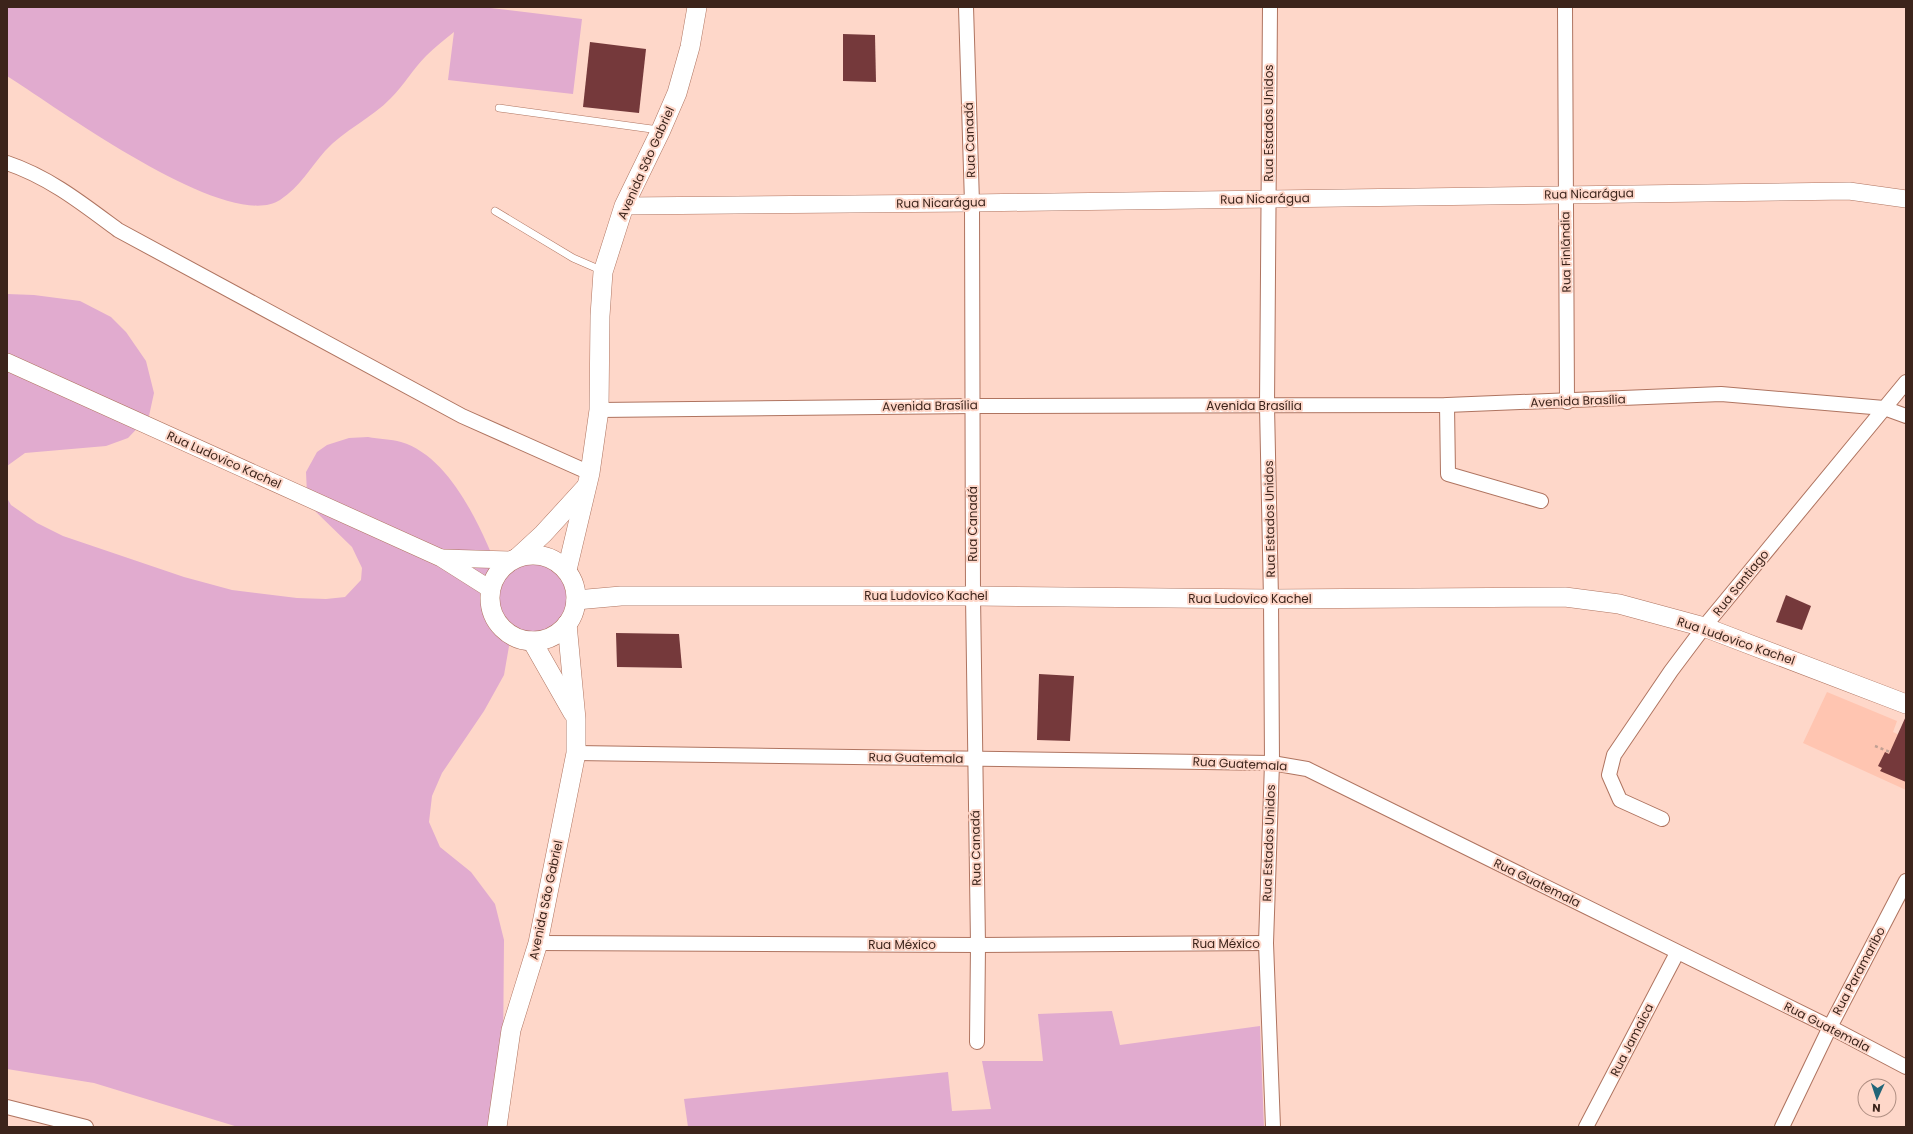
<svg xmlns="http://www.w3.org/2000/svg" width="1913" height="1134" viewBox="0 0 1913 1134" font-family="Poppins,sans-serif">
  <rect width="100%" height="100%" fill="#fed7c9"/>
  <polygon fill="#ffc5b1" points="1827,692 1897,721 1893,732 1906,738 1906,790 1803,743"/>
  <g fill="#e1abcf">
    <path d="M7,7H482L582,19L573,94L448,80L454,32C444,40 434,48 426,56C413,69 404,85 391,98C372,118 344,130 325,151C310,168 300,187 280,200C228,234 55,106 7,76Z"/>
    <polygon points="7,294 34,295 80,301 111,317 126,332 146,361 154,393 149,416 128,438 106,446 25,453 7,466"/>
    <path d="M368,437C379,439 391,439 401,442C452,457 483,532 501,577C507,572 511,567 518,563C556,544 594,601 552,630C540,638 524,635 512,629L504,675L484,711L442,773L432,796L429,822L440,847L471,872L495,904L504,940L503,1058L491,1120L486,1127H238L94,1083L7,1069V498L11,505L37,523L63,536L184,577L232,590L297,598L326,599L345,597L361,580L362,568L352,547L314,510L307,494L306,472L317,452L327,445L349,438Z"/>
    <polygon points="1112,1011 1120,1045 1260,1026 1264,1127 688,1127 684,1099 948,1072 952,1111 991,1109 982,1061 1043,1061 1038,1014"/>
  </g>
  <g fill="#75393b">
    <polygon points="843,34 875,35 876,82 843,81"/>
    <polygon points="590,42 646,49 639,113 583,107"/>
    <polygon points="1786,595 1811,606 1802,630 1776,622"/>
    <polygon points="616,633 679,634 682,668 617,667"/>
    <polygon points="1039,674 1074,676 1070,741 1037,740"/>
    <polygon points="1906,716 1906,782 1880,771 1882,768 1878,766 1885,752 1889,754"/>
  </g>
  <g fill="none" stroke-linecap="round" stroke-linejoin="round">
    <defs>
      <g id="service">
        <polyline points="499,108 659,130"/>
        <polyline points="495,211 573,258 603,271"/>
      </g>
      <g id="minor">
        <polyline points="966,7 972,203 973,596 978,945 977,1042"/>
        <polyline points="1270,7 1267,406 1271,599 1272,763 1266,943 1273,1127"/>
        <polyline points="1565,7 1567,402"/>
        <path d="M7,163C49,177 83,204 118,230L462,416L590,473"/>
        <polyline points="1447,405 1448,474 1541,501"/>
        <polyline points="599,410 974,406 1447,405 1721,394 1884,408 1906,416"/>
        <polyline points="576,753 1272,763 1307,769 1830,1027 1906,1067"/>
        <polyline points="1662,819 1620,800 1609,775 1614,755 1671,671 1704,627 1906,382"/>
        <polyline points="538,943 978,945 1266,943"/>
        <polyline points="7,1107 86,1127"/>
        <polyline points="1586,1127 1677,953"/>
        <polyline points="1782,1127 1830,1027 1906,881"/>
      </g>
      <g id="tertiary">
        <polyline points="624,206 972,203 1849,191 1906,199"/>
        <polyline points="7,362 441,558 490,589"/>
        <polyline points="442,558 511,560"/>
      </g>
      <g id="secondary">
        <circle cx="533" cy="598" r="43"/>
        <polyline points="518,557 543,534 586,487"/>
        <polyline points="567,570 590,473 599,410 600,316 603,272 624,206 661,130 677,93 690,47 697,7"/>
        <polyline points="576,600 621,596 973,596 1271,599 1565,597 1619,604 1704,627 1906,704"/>
        <polyline points="532,641 573,713"/>
        <polyline points="497,1127 511,1030 538,943 576,753 576,719 567,624"/>
      </g>
    </defs>
    <use href="#service" stroke="#af7460" stroke-width="8"/>
    <use href="#minor" stroke="#af7460" stroke-width="16"/>
    <use href="#tertiary" stroke="#af7460" stroke-width="18"/>
    <use href="#secondary" stroke="#af7460" stroke-width="20"/>
    <polyline stroke="#c2a093" stroke-width="2.5" stroke-dasharray="3 3" stroke-linecap="butt" points="1875,746 1890,752"/>
    <use href="#service" stroke="#fff" stroke-width="7"/>
    <use href="#minor" stroke="#fff" stroke-width="14"/>
    <use href="#tertiary" stroke="#fff" stroke-width="17"/>
    <use href="#secondary" stroke="#fff" stroke-width="19"/>
  </g>
  <g text-anchor="middle" stroke-width="4" stroke-linejoin="round" paint-order="stroke">
    <g font-size="12" fill="#3c241b" stroke="#fed7c9">
      <text transform="translate(1269 123) rotate(-90)" y="4">Rua Estados Unidos</text>
      <text transform="translate(970 140) rotate(-92)" y="4">Rua Canadá</text>
      <text transform="translate(646 163) rotate(-66)" y="4">Avenida São Gabriel</text>
      <text transform="translate(1589 194) rotate(-1)" y="4">Rua Nicarágua</text>
      <text transform="translate(1265 199) rotate(-1)" y="4">Rua Nicarágua</text>
      <text transform="translate(941 203) rotate(-1)" y="4">Rua Nicarágua</text>
      <text transform="translate(1566 252) rotate(-91)" y="4">Rua Finlândia</text>
      <text transform="translate(1578 401) rotate(-2)" y="4">Avenida Brasília</text>
      <text transform="translate(930 406) rotate(-1)" y="4">Avenida Brasília</text>
      <text x="1254" y="410">Avenida Brasília</text>
      <text transform="translate(224 460) rotate(24)" y="4">Rua Ludovico Kachel</text>
      <text transform="translate(1270 519) rotate(-91)" y="4">Rua Estados Unidos</text>
      <text transform="translate(973 524) rotate(-90)" y="4">Rua Canadá</text>
      <text transform="translate(1741 583) rotate(-51)" y="4">Rua Santiago</text>
      <text x="926" y="600">Rua Ludovico Kachel</text>
      <text x="1250" y="603">Rua Ludovico Kachel</text>
      <text transform="translate(1736 641) rotate(19)" y="4">Rua Ludovico Kachel</text>
      <text transform="translate(916 758) rotate(1)" y="4">Rua Guatemala</text>
      <text transform="translate(1240 764) rotate(3)" y="4">Rua Guatemala</text>
      <text transform="translate(1269 843) rotate(-88)" y="4">Rua Estados Unidos</text>
      <text transform="translate(976 848) rotate(-91)" y="4">Rua Canadá</text>
      <text transform="translate(1537 883) rotate(26)" y="4">Rua Guatemala</text>
      <text transform="translate(546 900) rotate(-78)" y="4">Avenida São Gabriel</text>
      <text x="1226" y="948">Rua México</text>
      <text x="902" y="949">Rua México</text>
      <text transform="translate(1859 971) rotate(-62)" y="4">Rua Paramaribo</text>
      <text transform="translate(1827 1027) rotate(27)" y="4">Rua Guatemala</text>
      <text transform="translate(1632 1040) rotate(-63)" y="4">Rua Jamaica</text>
    </g>
  </g>
  <rect width="1913" height="1134" fill="none" stroke="#3c241b" stroke-width="16"/>
  <g transform="translate(1877 1098) rotate(183)"><circle r="19" fill="#fed7c9" stroke="#b08f83"/>
  <path d="M0-3L7 15L0 10L-7 15Z" fill="#226578"/>
  <text y="-6" font-size="11" font-weight="bold" text-anchor="middle" fill="#3c241b">N</text>
  </g>
</svg>
